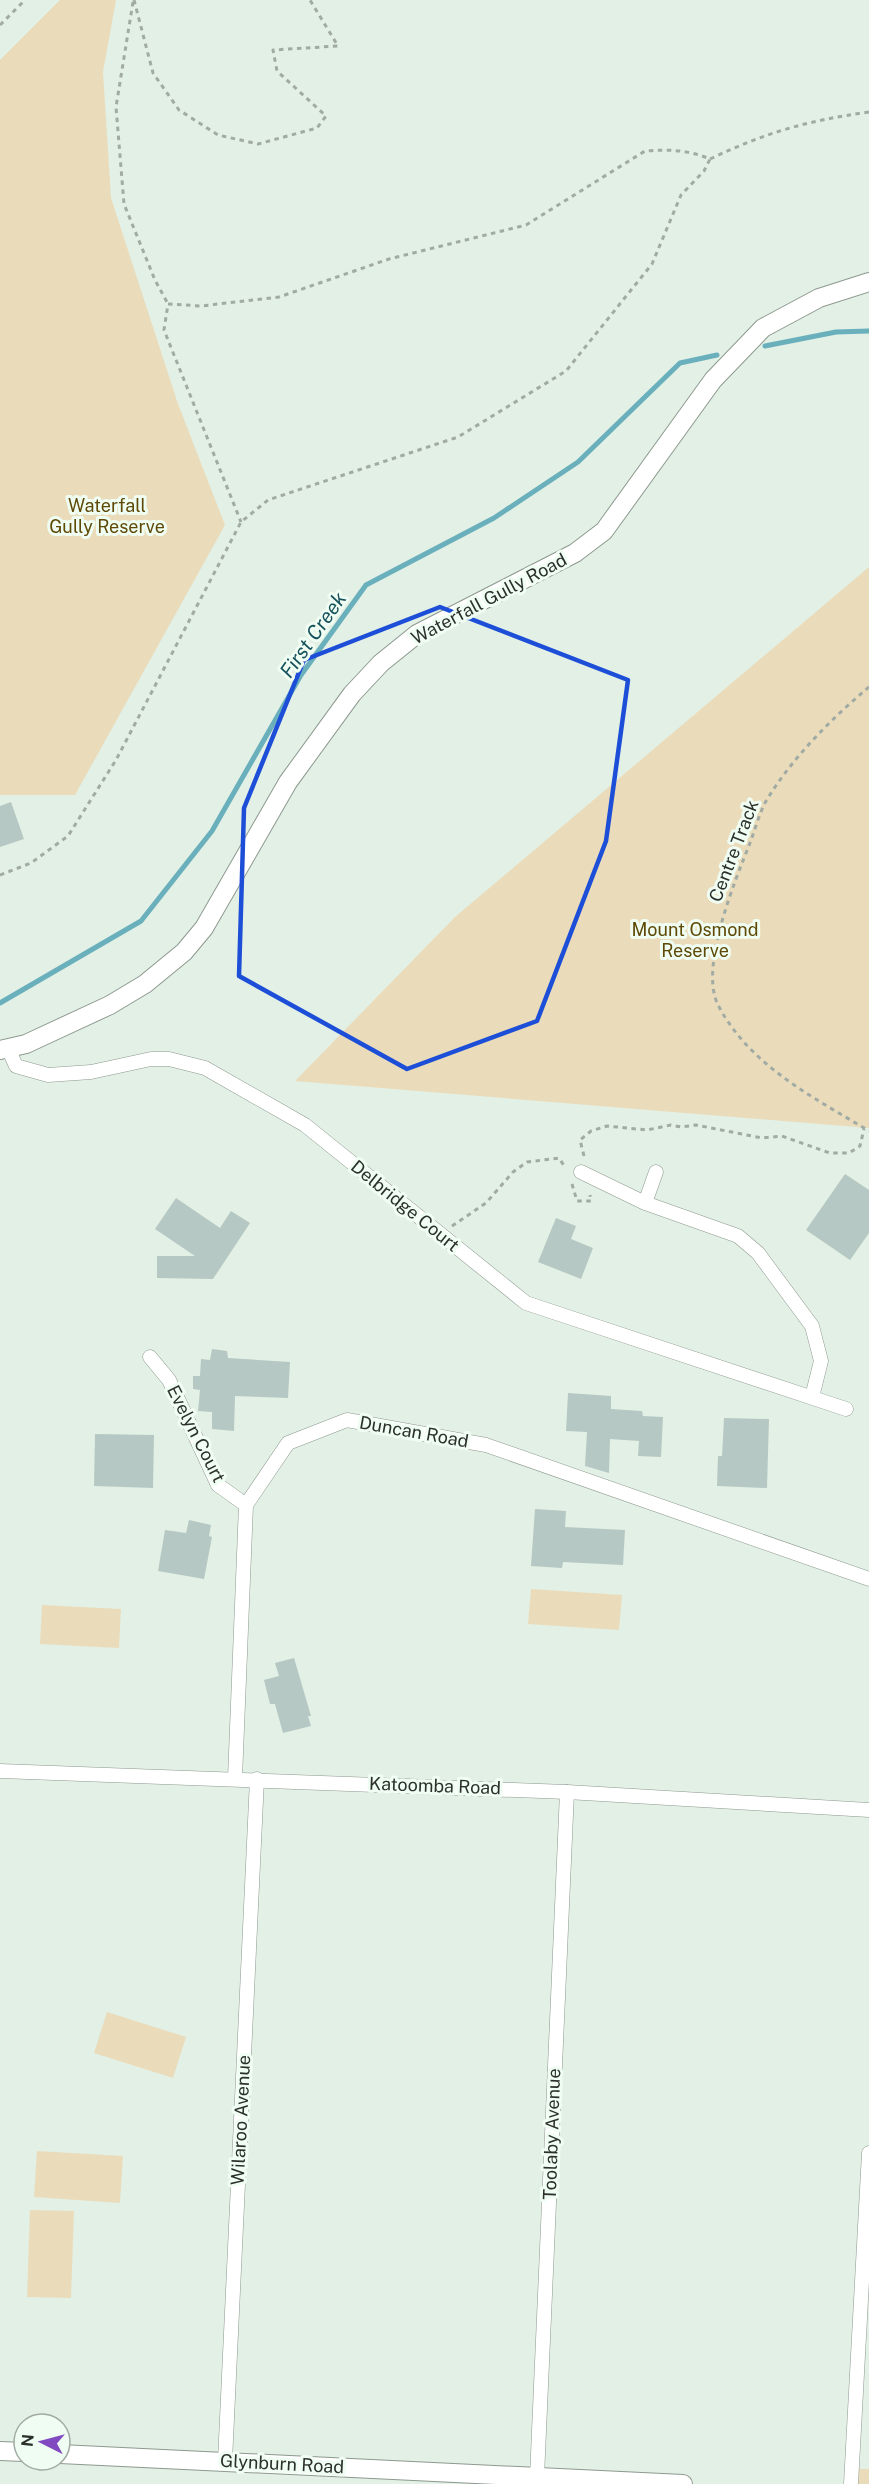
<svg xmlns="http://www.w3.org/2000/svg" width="869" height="2484" viewBox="0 0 869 2484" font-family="'Public Sans',sans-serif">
  <rect width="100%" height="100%" fill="#e3f0e5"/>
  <g fill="#eadcbb">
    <polygon points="60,0 116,0 103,72 111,198 178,404 225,525 75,795 0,795 0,60"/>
    <polygon points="869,567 869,1128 295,1081 455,917"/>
    <polygon points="531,1589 622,1595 619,1630 528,1624"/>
    <polygon points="42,1605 121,1609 119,1648 40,1644"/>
    <polygon points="107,2012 186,2037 173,2078 94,2053"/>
    <polygon points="37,2151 123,2156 120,2203 34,2197"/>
    <polygon points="30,2210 74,2211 71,2298 27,2297"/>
    <polygon points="852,2469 869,2469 869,2484 851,2484"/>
  </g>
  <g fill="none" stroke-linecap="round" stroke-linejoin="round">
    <g stroke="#69afbc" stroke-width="5">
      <polyline points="765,346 836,332 869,331"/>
      <polyline points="0,1003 141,921 212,831 301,675 366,585 494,518 578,462 680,363 717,355"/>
    </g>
  </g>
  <g fill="#b6c8c4">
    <polygon points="11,802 24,839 0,847 0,806"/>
    <polygon points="845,1174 869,1190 869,1233 850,1260 806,1230"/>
    <polygon points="176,1198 220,1228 231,1211 250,1223 213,1279 157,1278 157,1256 195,1256 155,1229"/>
    <polygon points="556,1218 576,1226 571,1239 593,1248 581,1279 538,1262"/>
    <polygon points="212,1349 227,1351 228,1358 290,1362 288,1398 235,1396 234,1431 212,1429 212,1412 198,1411 200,1390 193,1389 193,1376 200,1376 201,1359 210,1360"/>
    <polygon points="568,1393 611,1396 611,1409 642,1411 643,1416 663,1417 661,1457 638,1456 639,1441 610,1439 609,1473 585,1466 587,1432 566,1431"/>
    <polygon points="724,1418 769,1419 767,1488 717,1486 718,1456 722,1456"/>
    <polygon points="95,1434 154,1435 153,1488 94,1486"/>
    <polygon points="535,1509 566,1511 565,1527 625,1530 623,1565 563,1562 562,1568 531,1566"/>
    <polygon points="189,1520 211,1525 209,1536 212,1537 204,1579 158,1571 165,1530 186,1533"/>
    <polygon points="294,1658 311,1716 308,1716 311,1726 283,1733 275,1704 270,1704 264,1680 279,1676 275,1663"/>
  </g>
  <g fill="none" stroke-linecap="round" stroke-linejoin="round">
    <defs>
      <g id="minor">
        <polyline points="8,1048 16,1066 48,1075 91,1072 151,1059 169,1059 205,1068 305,1125 526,1303 846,1409"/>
        <polyline points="581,1172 645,1203 738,1236 758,1253 812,1326 821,1361 812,1397"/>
        <polyline points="645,1203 656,1172"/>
        <polyline points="150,1357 169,1380 218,1485 246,1505"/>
        <polyline points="0,1771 567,1792 869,1810"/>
        <polyline points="235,1778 246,1505 288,1443 347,1420 486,1445 869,1579"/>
        <polyline points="225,2461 257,1779"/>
        <polyline points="537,2477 567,1792"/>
        <polyline points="851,2484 869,2153"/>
      </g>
      <g id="tertiary">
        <polyline points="0,1050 26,1044 110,1005 145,984 184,952 204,928 288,782 352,694 381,663 417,634 575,553 604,531 713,380 763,328 819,298 869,282"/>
        <polyline points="0,2451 24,2452"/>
        <polyline points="60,2454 683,2484"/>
      </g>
    </defs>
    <use href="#minor" stroke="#8d998f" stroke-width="15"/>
    <use href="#tertiary" stroke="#8d998f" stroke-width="20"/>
    <g stroke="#a1aba3" stroke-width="3" stroke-dasharray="4.5 4.5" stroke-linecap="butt">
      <polyline points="134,0 153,73 179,110 218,135 258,144 317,128 326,116 277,71 273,50 338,46 310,0"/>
      <polyline points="133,2 116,107 124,204 155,280 168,304"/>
      <polyline points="0,25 25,0"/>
      <path d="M710,159C767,132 806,121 869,112"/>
      <path d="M869,687C831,719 792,758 766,801C759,814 755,830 750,843C735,881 699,967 718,1005C750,1066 813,1097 869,1131"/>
      <path d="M0,875L31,863L68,836L116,760L241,522L268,500L458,437L566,371L652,264L681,195L704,171L710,159C689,150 668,149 645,151L526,225L389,259L279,297L201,306L168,304L164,330L241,522"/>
      <polyline points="584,1156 580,1140 591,1131 607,1126 647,1130 671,1125 681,1127 696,1125 762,1138 782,1136 830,1153 849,1153 860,1146 864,1129"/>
      <polyline points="572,1184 577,1201 591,1201 590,1195"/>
      <polyline points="452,1226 486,1203 513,1172 527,1162 559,1158 565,1167"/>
    </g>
    <use href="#minor" stroke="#fff" stroke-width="14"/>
    <use href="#tertiary" stroke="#fff" stroke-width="18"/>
  </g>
  <path fill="none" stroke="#1d4ed8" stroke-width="4.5" stroke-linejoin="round" d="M440,607L628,680L606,841L537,1021L407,1069L239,976L244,808L304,660Z"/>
  <g text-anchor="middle" stroke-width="6" stroke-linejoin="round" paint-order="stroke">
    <g font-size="18" fill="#5e4906" stroke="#f0fdf2">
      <text x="107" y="512">Waterfall<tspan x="107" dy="21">Gully Reserve</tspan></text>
      <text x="695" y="936">Mount Osmond<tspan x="695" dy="21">Reserve</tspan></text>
    </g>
    <g font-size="18" fill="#2b302c" stroke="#f0fdf2">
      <text transform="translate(489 599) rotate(-28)" y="6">Waterfall Gully Road</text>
      <text transform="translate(734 851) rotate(-69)" y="6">Centre Track</text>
      <text transform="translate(405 1206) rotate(39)" y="6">Delbridge Court</text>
      <text transform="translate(414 1432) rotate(10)" y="6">Duncan Road</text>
      <text transform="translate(196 1434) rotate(63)" y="6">Evelyn Court</text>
      <text transform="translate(435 1786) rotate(2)" y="6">Katoomba Road</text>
      <text transform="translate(241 2120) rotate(-87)" y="6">Wilaroo Avenue</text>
      <text transform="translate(552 2134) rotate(-88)" y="6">Toolaby Avenue</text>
      <text transform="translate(282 2464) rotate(3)" y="6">Glynburn Road</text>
    </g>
    <g font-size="20" font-style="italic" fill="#16525c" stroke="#f0fdf2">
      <text transform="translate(313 635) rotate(-55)" y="7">First Creek</text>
    </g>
  </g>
  <g transform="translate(42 2442) rotate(276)"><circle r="28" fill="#f0fdf2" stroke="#a1aba3" stroke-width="1.5"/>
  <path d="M0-4.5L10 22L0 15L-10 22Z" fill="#814ac0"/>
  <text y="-9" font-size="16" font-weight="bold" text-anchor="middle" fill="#2b302c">N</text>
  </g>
</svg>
